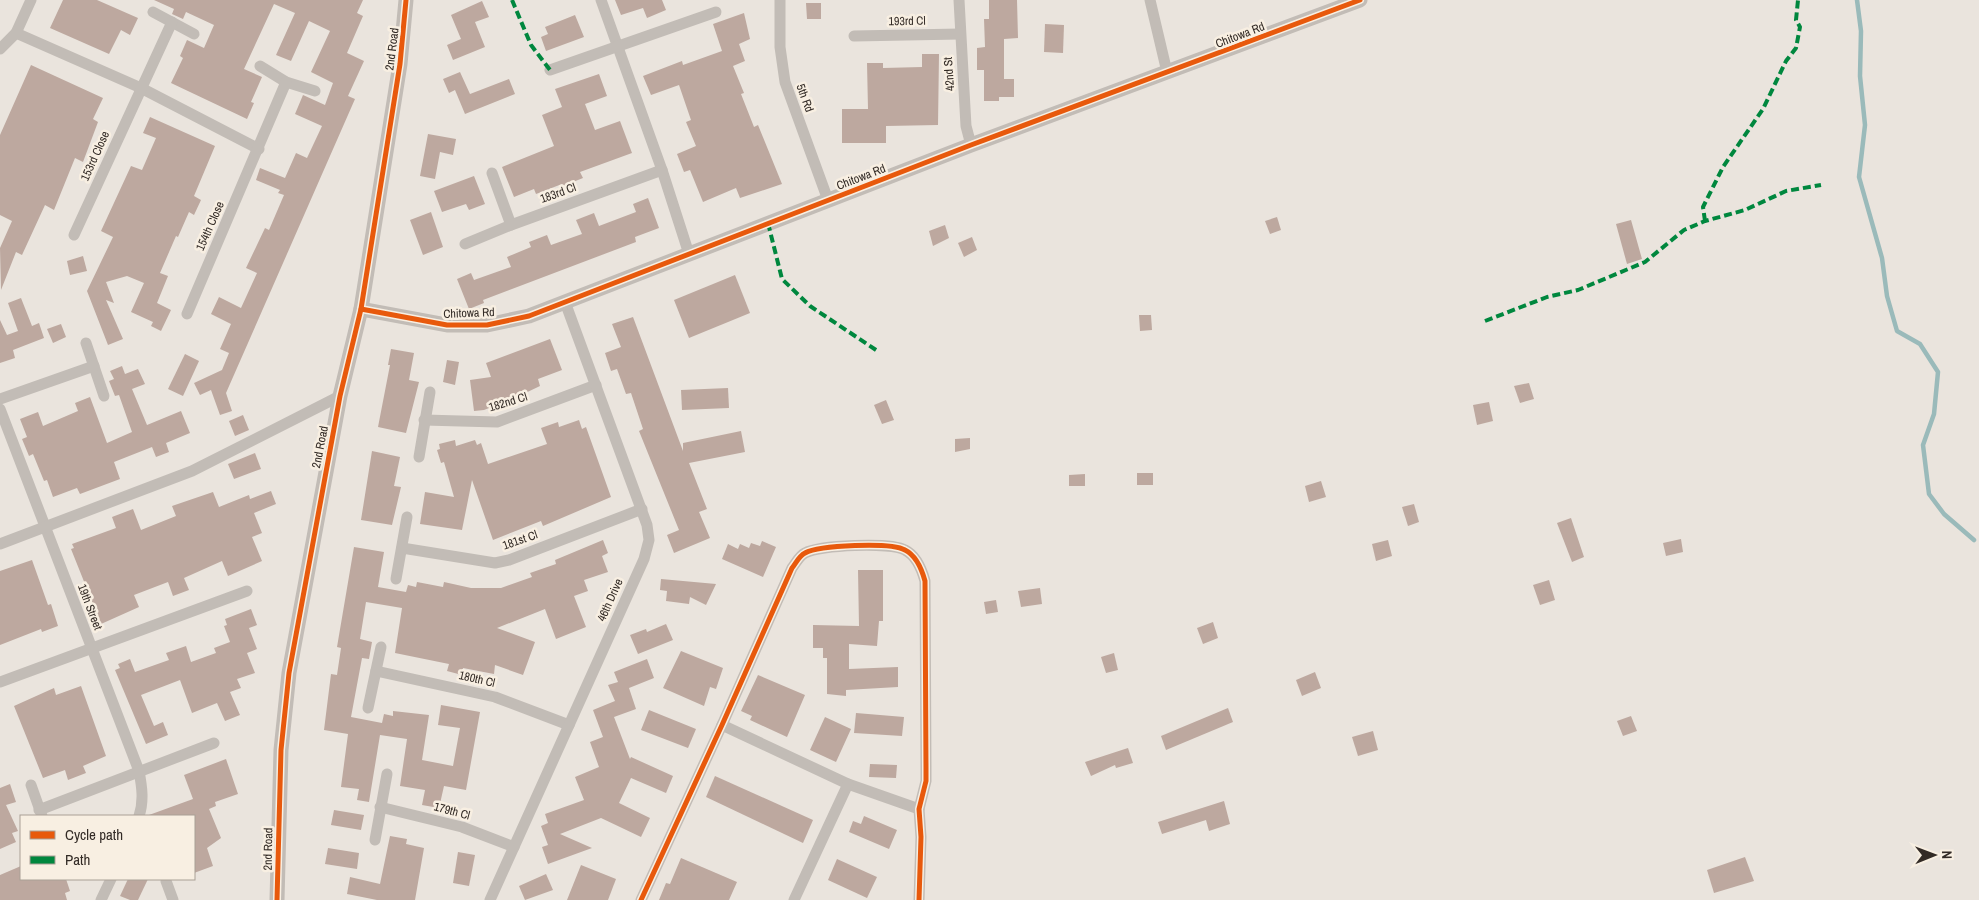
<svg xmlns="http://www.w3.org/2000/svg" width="1979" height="900" viewBox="0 0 1979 900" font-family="'Archivo Narrow',sans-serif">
  <rect width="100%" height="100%" fill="#eae4dd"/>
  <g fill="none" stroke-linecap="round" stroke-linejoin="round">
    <polyline stroke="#9ababa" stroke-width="4.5" points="1857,0 1861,31 1860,76 1865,125 1859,177 1882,258 1887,296 1897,331 1920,344 1938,372 1934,414 1923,445 1929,494 1944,514 1974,540"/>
  </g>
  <g fill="#bda89f">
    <polygon points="63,0 97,0 138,18 130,35 121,30 109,54 50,28"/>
    <polygon points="154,0 363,0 357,13 363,16 347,53 364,61 348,96 355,99 226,393 232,411 220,415 211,390 200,395 194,383 222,370 229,353 220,349 231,324 211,314 219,297 241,308 257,273 246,268 265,228 269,230 284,195 278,193 280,190 256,180 260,168 285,178 296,153 307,158 322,126 295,114 303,95 325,105 333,83 311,72 330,31 309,21 291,61 276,55 295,13 274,4 244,69 262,77 251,102 254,103 247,119 171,83 183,58 180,56 187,40 204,48 214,25 186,12 183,19 172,14 174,9"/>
    <polygon points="615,0 662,0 666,10 647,18 643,8 621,15"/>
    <polygon points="989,0 1017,0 1018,38 1004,39 1004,79 1014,79 1014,97 999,97 999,101 984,101 984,70 977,70 977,48 985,47 984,19 989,19"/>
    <polygon points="482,1 489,17 475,22 485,47 453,60 447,45 461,39 451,15"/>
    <polygon points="806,3 821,3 821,19 807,19"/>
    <polygon points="744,13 750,39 739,44 745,61 733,66 744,93 741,94 754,127 758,125 782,184 740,198 736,188 703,202 690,170 684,172 677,154 696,146 686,122 691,120 679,85 651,95 643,76 682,61 683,65 722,51 713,24"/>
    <polygon points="575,15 584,37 546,51 541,37 548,34 545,27"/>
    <polygon points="1045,24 1064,25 1063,53 1044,52"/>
    <polygon points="922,54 939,54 938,125 886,126 886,143 842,143 842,109 868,109 867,63 883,63 883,68 922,67"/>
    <polygon points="31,65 103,98 93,119 98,122 83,162 75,158 54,210 45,205 22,255 16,252 1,290 0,248 12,221 0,215 0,135"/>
    <polygon points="460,72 470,94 509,79 515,94 465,114 455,90 449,93 443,79"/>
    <polygon points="599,74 607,96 585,104 595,130 620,121 632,153 580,172 583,178 563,186 562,184 536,194 534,189 514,197 502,167 554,146 542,115 562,107 555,89"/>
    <polygon points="150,117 215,146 194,196 201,200 194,215 189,212 178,237 176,236 160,273 168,276 157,303 171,310 161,331 151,326 153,322 131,312 144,283 127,276 106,282 114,303 106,300 123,339 108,345 87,291 113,237 101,231 131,166 142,170 156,138 143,133"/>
    <polygon points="428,134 456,139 453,155 440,152 435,179 420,176"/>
    <polygon points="474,176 485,204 469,210 466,204 442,212 434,191"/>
    <polygon points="648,198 659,228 635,237 636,242 483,300 484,303 469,309 457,279 471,273 474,280 511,267 507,257 531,247 529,242 547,235 551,245 582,234 576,220 594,213 599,226 636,212 633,204"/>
    <polygon points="431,212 443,247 423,255 410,220"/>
    <polygon points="1277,217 1281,230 1270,234 1265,221"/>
    <polygon points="1631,220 1642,259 1627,264 1616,224"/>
    <polygon points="945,225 949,238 933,246 929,231"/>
    <polygon points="972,237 977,250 964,257 958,243"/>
    <polygon points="83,256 87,271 70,275 67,261"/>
    <polygon points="735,275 750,313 689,338 674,300"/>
    <polygon points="21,298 32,326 39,323 44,338 13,350 15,358 0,363 0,320 7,335 18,331 8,303"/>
    <polygon points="1139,315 1151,315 1152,330 1140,331"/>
    <polygon points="633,317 683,451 683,443 741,431 745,452 689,463 707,509 699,512 710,538 674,553 667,535 679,530 639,431 643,429 631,393 626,394 617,369 611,371 605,353 621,347 612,324"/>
    <polygon points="61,324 66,337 53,343 47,329"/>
    <polygon points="550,339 562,370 538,379 540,386 517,397 484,410 474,411 470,380 491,377 486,363"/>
    <polygon points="391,349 414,353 409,380 419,382 406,433 378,427 390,365 388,365"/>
    <polygon points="185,354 199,361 183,396 168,389"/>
    <polygon points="447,360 459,362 455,385 443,382"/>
    <polygon points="122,366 125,374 138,369 145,384 132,389 147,425 181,411 190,433 166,443 169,452 156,457 152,447 114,462 120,479 80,494 77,488 53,497 47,480 44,481 33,454 29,456 22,439 27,437 20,419 38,412 43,426 78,411 75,403 90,397 107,443 132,432 119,395 115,396 109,381 114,379 110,371"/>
    <polygon points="1529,383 1534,399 1520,403 1514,386"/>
    <polygon points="728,388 729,408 682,410 681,390"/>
    <polygon points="886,400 894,420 882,424 874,405"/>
    <polygon points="1489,402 1493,421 1477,425 1473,405"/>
    <polygon points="243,415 249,430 235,436 229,421"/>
    <polygon points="579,420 582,429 586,427 611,497 543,526 541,521 493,540 472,480 462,530 420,524 425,492 454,497 444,462 441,463 437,450 440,449 439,444 455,440 456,446 475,440 477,445 481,443 488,464 547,444 541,428 558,422 559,427"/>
    <polygon points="970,438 970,449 955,452 955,439"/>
    <polygon points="372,451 400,457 394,486 401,487 392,525 361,520"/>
    <polygon points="255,453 261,469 234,479 228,464"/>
    <rect x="1137" y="473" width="16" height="12"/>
    <polygon points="1085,474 1085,486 1069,486 1069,475"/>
    <polygon points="1321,481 1326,497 1309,502 1305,486"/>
    <polygon points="271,491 276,504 254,513 262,533 252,537 262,561 228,576 222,561 184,578 189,590 173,596 168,582 134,595 139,607 101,624 71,549 74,548 72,544 116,528 112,517 133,509 141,530 176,516 172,506 213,492 219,507 249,495 250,499"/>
    <polygon points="1414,504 1419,522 1408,526 1402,507"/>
    <polygon points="1571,518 1584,557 1572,562 1557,523"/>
    <polygon points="1681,539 1683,552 1666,556 1663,543"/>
    <polygon points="603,540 608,553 602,556 608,572 584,580 588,591 574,596 586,627 556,639 545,609 497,628 535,642 523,675 495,665 494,674 463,668 462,675 447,671 449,664 395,653 402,608 366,602 360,639 372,642 369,659 362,658 351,717 382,723 384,714 393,716 393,711 429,715 422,760 453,766 460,728 438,725 441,705 480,712 466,790 444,786 439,808 422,805 425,790 400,786 407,739 380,735 369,802 357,800 359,789 341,787 348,734 324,730 331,674 337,675 341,648 337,647 354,547 384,552 378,587 406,592 408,585 416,587 417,582 443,587 444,582 471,588 501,588 532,577 530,573 556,564 555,560"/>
    <polygon points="1388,540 1392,556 1376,561 1372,544"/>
    <polygon points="762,541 776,547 763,577 722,559 728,544 738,549 740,544 749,548 751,543 760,546"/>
    <polygon points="32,560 48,605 51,604 58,626 42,632 41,629 0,645 0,571"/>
    <polygon points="858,570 883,570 883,621 879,621 877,646 849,644 849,669 898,667 898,687 846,690 846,696 827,694 827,658 823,658 823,648 813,648 813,625 859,626"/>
    <polygon points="661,579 716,584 706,605 690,597 689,604 666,601 667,591 660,590"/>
    <polygon points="1549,580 1555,600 1540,605 1533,585"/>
    <polygon points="1040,588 1042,604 1021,607 1018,591"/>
    <polygon points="996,600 998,612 986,614 984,602"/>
    <polygon points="251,609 257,625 249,628 257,649 247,653 255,673 237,679 241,688 230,692 240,715 225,721 217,703 192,713 180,680 141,695 154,726 163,722 168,735 146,744 115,670 120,668 118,664 130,659 135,672 169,660 166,653 186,646 191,662 216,653 214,648 230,642 224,626 227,625 225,619"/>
    <polygon points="1213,622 1218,638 1203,644 1197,628"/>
    <polygon points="666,624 673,640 638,654 630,635 646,629 647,632"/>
    <polygon points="681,651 723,668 716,689 710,687 704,706 663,688"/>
    <polygon points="1114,653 1118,670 1106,673 1101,657"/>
    <polygon points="647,659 654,678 629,688 636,709 614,717 630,759 631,757 673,776 666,793 631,778 619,803 650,818 641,837 601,818 560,834 592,848 548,864 542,847 548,845 541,826 548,823 545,814 584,800 575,777 599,767 590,742 603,737 593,710 615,701 608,685 618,682 614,672"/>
    <polygon points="1315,672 1321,688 1302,696 1296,680"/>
    <polygon points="758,675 805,695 787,737 750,720 752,716 741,711"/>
    <polygon points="81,686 106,756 83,766 86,773 68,780 65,770 43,778 14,706 54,688 56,695"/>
    <polygon points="1228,708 1233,722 1166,750 1161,736"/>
    <polygon points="649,710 696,729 688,748 641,730"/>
    <polygon points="856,713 904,717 902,736 854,733"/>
    <polygon points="1631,716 1637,731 1623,736 1617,721"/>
    <polygon points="825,717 851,729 836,762 810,750"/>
    <polygon points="1373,731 1378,750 1358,756 1352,737"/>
    <polygon points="1128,748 1133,763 1116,768 1115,765 1091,776 1085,762"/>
    <polygon points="226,759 238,794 215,802 216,806 209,809 221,838 207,848 213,866 194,873 194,816 149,815 193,799 184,775"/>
    <polygon points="870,764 897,765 896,778 869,777"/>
    <polygon points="715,776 813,820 803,843 706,797"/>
    <polygon points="10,784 16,802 6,805 18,831 12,833 16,842 0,849 0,788"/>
    <polygon points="1224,801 1230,824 1209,831 1206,820 1162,834 1158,822"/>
    <polygon points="334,810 364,815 361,830 331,825"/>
    <polygon points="864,816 897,830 889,849 849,832 853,821 861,824"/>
    <polygon points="390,836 407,839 406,844 424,848 415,900 377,900 347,894 350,877 380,884"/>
    <polygon points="328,848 359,853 357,869 325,864"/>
    <polygon points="458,852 475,855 469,886 453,883"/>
    <polygon points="1745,857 1754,881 1714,893 1707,870"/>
    <polygon points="681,858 737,882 729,900 659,900 666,883 670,884"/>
    <polygon points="837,859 877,877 867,898 828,880"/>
    <polygon points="581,865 616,879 608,900 567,900"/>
    <polygon points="21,866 21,879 66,879 70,891 65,893 67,900 0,900 0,875"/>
    <polygon points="546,874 553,890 525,900 519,886"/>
    <polygon points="128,879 148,879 138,900 130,900 120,896"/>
  </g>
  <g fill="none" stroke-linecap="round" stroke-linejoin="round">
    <g stroke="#c2bcb6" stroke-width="11">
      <polyline points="601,0 662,170 689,254"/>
      <polyline points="780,0 780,47 785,82 828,200"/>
      <polyline points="959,0 966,126 971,145"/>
      <polyline points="1150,0 1167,72"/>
      <polyline points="153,12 194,34"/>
      <polyline points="16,33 141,88 259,149"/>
      <polyline points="854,36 960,34"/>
      <polyline points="0,49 16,33 31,0"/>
      <polyline points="260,66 286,82 315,91"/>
      <polyline points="550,70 716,12"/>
      <polyline points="492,173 511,225"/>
      <polyline points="74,235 172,22"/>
      <polyline points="465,244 511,225 662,170"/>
      <polyline points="187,314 286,82"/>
      <polyline points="86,343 104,396"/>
      <polyline points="0,399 94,366"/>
      <path d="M0,409L139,771C142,787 144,801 139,816"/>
      <polyline points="424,420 497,422 596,385"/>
      <polyline points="419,457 430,392"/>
      <polyline points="0,544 192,471 340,396"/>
      <polyline points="402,548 495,563 509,560 642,509"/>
      <polyline points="396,579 407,517"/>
      <polyline points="376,671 495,697 569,725"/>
      <polyline points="0,682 247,591"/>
      <polyline points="368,708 381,647"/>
      <polyline points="722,725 848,784 919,809"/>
      <polyline points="31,785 42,816"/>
      <polyline points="380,807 462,827 514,847"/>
      <polyline points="39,810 214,743"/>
      <polyline points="375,840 387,774"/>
      <polyline points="166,881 173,900"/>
      <polyline points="101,900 111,879"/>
      <polyline points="490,900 644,559 649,540 647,525 565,302"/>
      <path d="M641,900L722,725L792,568C796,563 799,556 805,553C819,545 891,542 905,550C917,556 922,570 925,581L926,768V781L919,809L921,837L919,900"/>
      <polyline points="794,900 848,784"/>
    </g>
    <g stroke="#c2bcb6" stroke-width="15">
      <polyline points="361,309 447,325 487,325 529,316 971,145 1360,0"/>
      <polyline points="277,900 281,750 289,673 340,396 361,309 400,64 406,0"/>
    </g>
    <g stroke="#00873e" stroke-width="4" stroke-dasharray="8 4" stroke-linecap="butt">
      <polyline points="512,0 531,45 550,70"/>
      <polyline points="1705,221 1703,207 1723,167 1763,109 1786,61 1796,48 1800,27 1796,20 1798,0"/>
      <polyline points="768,223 782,279 810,306 879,352"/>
      <polyline points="1485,321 1547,297 1578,290 1645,262 1684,230 1705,221 1745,210 1786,191 1821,185"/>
    </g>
    <defs>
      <g id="cycleway">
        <polyline points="361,309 447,325 487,325 529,316 971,145 1360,0"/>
        <polyline points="277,900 281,750 289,673 340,396 361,309 400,64 406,0"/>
        <path d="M641,900L722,725L792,568C796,563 799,556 805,553C819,545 891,542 905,550C917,556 922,570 925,581L926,768V781L919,809L921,837L919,900"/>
      </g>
    </defs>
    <use href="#cycleway" stroke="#f8efe2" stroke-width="8"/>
    <use href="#cycleway" stroke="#e8590c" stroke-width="5"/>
  </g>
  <g text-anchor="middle" stroke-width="5" stroke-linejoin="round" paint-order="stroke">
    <g font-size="12" fill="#322a25" stroke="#f8efe2">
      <text transform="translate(907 21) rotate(-1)" y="4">193rd Cl</text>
      <text transform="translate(1240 35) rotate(-21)" y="4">Chitowa Rd</text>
      <text transform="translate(392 49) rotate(-83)" y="4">2nd Road</text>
      <text transform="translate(949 74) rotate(-94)" y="4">42nd St</text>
      <text transform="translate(805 98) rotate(70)" y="4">5th Rd</text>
      <text transform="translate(95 156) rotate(-66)" y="4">153rd Close</text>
      <text transform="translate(861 177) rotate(-21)" y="4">Chitowa Rd</text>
      <text transform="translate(558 193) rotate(-20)" y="4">183rd Cl</text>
      <text transform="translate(210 226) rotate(-66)" y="4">154th Close</text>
      <text transform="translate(469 313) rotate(-2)" y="4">Chitowa Rd</text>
      <text transform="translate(508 402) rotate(-17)" y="4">182nd Cl</text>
      <text transform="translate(320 447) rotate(-79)" y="4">2nd Road</text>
      <text transform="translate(520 540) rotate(-19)" y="4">181st Cl</text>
      <text transform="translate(610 600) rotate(-66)" y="4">46th Drive</text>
      <text transform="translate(90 607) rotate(69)" y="4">19th Street</text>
      <text transform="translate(477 679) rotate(13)" y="4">180th Cl</text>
      <text transform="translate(452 811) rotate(15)" y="4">179th Cl</text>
      <text transform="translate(268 849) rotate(-89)" y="4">2nd Road</text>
    </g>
  </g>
  <rect x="20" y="815" width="175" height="65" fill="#f8efe2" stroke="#a9a096"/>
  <rect x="30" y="831" width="25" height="8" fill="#e8590c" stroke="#a9a096"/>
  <text x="65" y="840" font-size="15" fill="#322a25">Cycle path</text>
  <rect x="30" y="856" width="25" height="8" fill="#00873e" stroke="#a9a096"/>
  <text x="65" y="865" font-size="15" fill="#322a25">Path</text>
  <g transform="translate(1934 855) rotate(89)" stroke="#f8efe2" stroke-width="4" paint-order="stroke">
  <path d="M0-4L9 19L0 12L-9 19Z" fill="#322a25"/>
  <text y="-8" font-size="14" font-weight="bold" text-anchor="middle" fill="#322a25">N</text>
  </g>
</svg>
